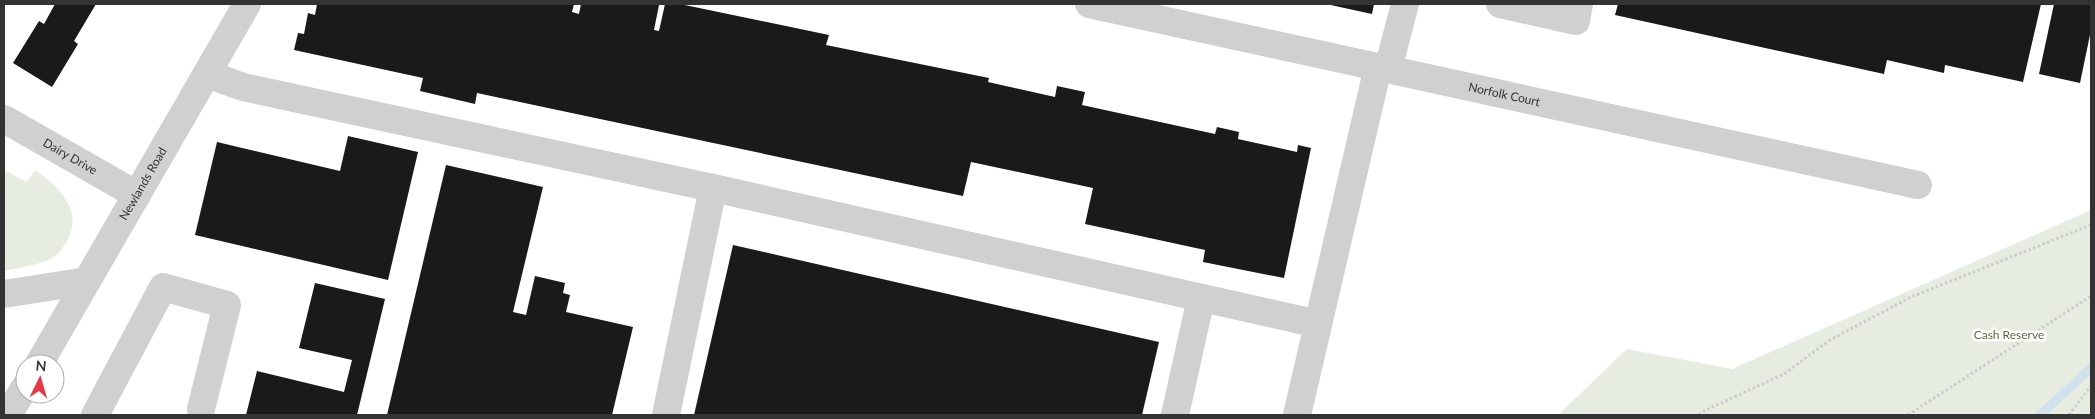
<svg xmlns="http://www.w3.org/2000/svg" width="2095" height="419" viewBox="0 0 2095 419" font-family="Lato,sans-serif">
  <rect width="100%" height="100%" fill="#fff"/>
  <g fill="#e6ecdf">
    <path d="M35,170C59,186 84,211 67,241C63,248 59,254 52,258C38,266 19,267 4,271V175L6,171L27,182Z"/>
    <polygon points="2091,210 2091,415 1558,415 1627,349 1732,369"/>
  </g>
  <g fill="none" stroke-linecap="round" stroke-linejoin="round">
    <polyline stroke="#cfe2ee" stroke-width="9" points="2040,415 2091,368"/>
  </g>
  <g fill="#1a1a1a">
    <polygon points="55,4 96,4 74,41 78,44 52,87 13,63 39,21 44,24"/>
    <polygon points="317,4 574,4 572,12 579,14 581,4 651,4 659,5 654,30 659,31 665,4 680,4 829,35 826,45 989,78 988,82 1055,97 1057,86 1085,92 1082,105 1215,134 1217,127 1239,132 1238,139 1297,152 1298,145 1311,148 1284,278 1203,262 1205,250 1085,224 1093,188 1051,179 971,162 963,196 477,93 475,104 420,91 423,78 294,50 298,33 304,34 308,13 315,15"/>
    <polygon points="1326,4 1374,4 1372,14"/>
    <polygon points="1618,4 2041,4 2023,82 1945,65 1944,73 1887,60 1884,74 1615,15"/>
    <polygon points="2054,4 2091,4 2091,30 2080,83 2039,74"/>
    <polygon points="348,136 418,152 388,280 195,235 217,142 340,171"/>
    <polygon points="446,165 543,187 513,312 526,315 535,276 565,283 563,293 570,295 566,312 633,327 612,415 387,415"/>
    <polygon points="733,245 1159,342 1142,415 694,415"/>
    <polygon points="315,283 385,299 357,415 246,415 257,371 344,392 352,360 299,348"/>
  </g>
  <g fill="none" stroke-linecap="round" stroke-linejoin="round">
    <g stroke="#cdcdcd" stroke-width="3" stroke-dasharray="2.5 2.5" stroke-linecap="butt">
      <polyline points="1699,415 1704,411 1784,374 1830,340 1911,297 2091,225"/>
      <polyline points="1908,415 2091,296"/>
      <polyline points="2069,415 2091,386"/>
    </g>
    <g stroke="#d0d0d0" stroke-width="28">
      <path id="s1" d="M1089,4L1918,185"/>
      <polyline points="1500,4 1576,21 1579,4"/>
      <polyline points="1388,69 1405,4"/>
      <polyline points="207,74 243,87 713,188 1318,324"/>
      <path id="s2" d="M4,119L137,195"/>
      <polyline points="4,294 87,281"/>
      <path id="s3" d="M39,364L247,4"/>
      <polyline points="8,415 25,387"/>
      <polyline points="95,415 163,287 227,305 201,409"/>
      <polyline points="666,415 713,188"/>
      <polyline points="1175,415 1201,298"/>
      <polyline points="1297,415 1378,67"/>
    </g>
  </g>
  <g text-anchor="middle" stroke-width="5" stroke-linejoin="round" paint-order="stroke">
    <g font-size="12" fill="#333" stroke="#fff">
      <text dy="4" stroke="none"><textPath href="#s1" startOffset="425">Norfolk Court</textPath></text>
      <text dy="4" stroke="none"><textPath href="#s2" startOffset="76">Dairy Drive</textPath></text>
      <text dy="4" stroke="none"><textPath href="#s3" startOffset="208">Newlands Road</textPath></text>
    </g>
    <g font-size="12" fill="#56703f" stroke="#fff">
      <text x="2009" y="339">Cash Reserve</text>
    </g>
  </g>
  <rect width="2095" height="419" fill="none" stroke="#333333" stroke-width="10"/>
  <g transform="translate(40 379) rotate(5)"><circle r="24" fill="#ffffff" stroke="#adadad"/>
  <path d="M0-4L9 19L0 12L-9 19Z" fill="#e63946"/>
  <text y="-8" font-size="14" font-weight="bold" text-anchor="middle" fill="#333333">N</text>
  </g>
</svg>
